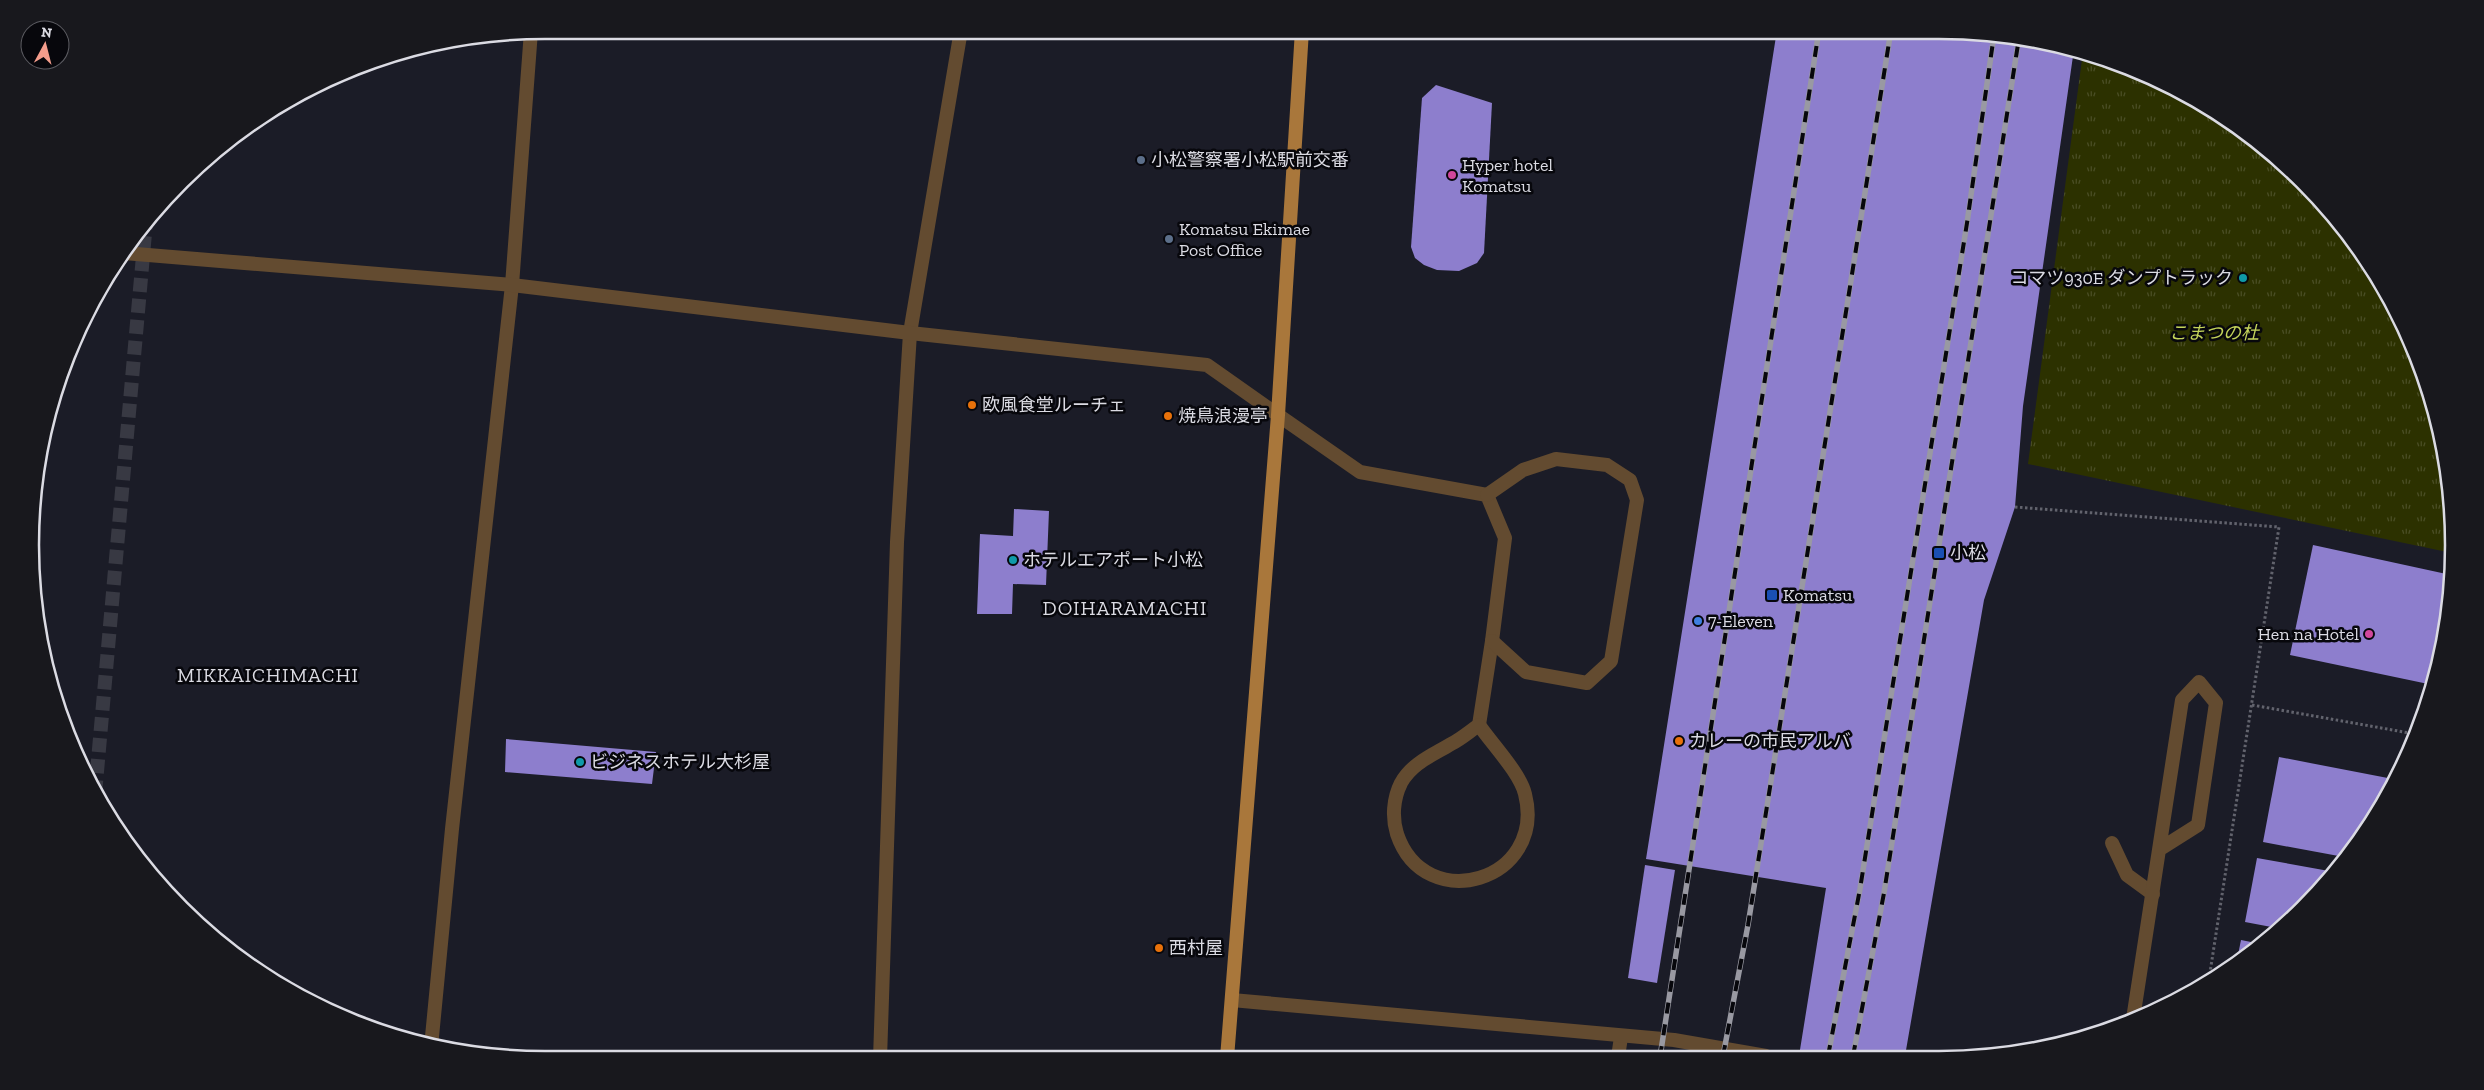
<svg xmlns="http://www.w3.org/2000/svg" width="2484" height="1090" viewBox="0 0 2484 1090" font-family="'Zilla Slab','Noto Sans JP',serif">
  <defs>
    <pattern id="grass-tufts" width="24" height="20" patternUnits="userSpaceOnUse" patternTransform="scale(1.25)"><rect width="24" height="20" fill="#2c3100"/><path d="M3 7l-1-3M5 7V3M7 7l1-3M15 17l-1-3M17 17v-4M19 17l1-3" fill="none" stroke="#4a4e25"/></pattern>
  </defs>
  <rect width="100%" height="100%" fill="#1b1c27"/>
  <polygon fill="url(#grass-tufts)" points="2083,52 2105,57 2197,99 2279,158 2348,232 2401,317 2437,412 2453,512 2452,553 2028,464"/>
  <g fill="#8d7ecd">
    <polygon points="1777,30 1939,30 2039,40 2074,49 2023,406 2015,507 1984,600 1905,1056 1799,1056 1826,888 1646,859"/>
    <polygon points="1436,85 1492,103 1484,253 1477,263 1459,271 1437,270 1424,265 1415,258 1411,247 1422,98"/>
    <polygon points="1014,509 1049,511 1046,585 1013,584 1012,614 977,614 980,534 1013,536"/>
    <polygon points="2313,545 2451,575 2450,613 2433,685 2290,655"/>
    <polygon points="506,739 656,752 652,784 505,772"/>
    <polygon points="2279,757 2393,779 2367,831 2344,857 2263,842"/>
    <polygon points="2257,858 2329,871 2328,875 2282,929 2245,922"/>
    <polygon points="1645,865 1675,870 1657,983 1628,978"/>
    <polygon points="2241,940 2261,944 2237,960"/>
  </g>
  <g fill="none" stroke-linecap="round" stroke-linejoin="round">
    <polyline stroke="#383943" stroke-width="14" stroke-dasharray="14 7" stroke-linecap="butt" points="95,794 146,222"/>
    <g stroke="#62636d" stroke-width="3" stroke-dasharray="2.5 2.5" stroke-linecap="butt">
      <polyline points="2015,507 2279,527 2209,979"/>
      <polyline points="2252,705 2415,734"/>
    </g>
    <g stroke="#634b30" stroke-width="14">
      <polyline points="1278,415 1360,472 1487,495 1505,538 1492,641 1479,725"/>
      <polyline points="1487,495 1523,470 1556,459 1607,465 1630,480 1637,500 1611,661 1587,683 1526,672 1492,641"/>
      <path d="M1479,725C1492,744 1520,773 1525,794C1547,881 1425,917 1397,834C1392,818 1393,799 1401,783C1412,763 1433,755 1451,744C1461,739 1470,731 1479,725Z"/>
      <polyline points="2112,843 2127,875 2153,894"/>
      <polyline points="2133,1019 2182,700 2199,682 2216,703 2198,825 2160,849"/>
    </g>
    <g stroke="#634b30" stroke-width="14">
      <polyline points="431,1047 452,829 512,285 531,31"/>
      <polyline points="1618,1057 1621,1037"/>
      <polyline points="880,1059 897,542 910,333 961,30"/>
    </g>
    <g stroke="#634b30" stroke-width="14">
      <polyline points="124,253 512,285 910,333 1207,365 1278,415"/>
      <polyline points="1232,1000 1674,1040 1766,1056"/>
    </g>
    <polyline stroke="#a9773b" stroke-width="14" points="1227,1058 1278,415 1302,30"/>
    <defs>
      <g id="rail">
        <polyline points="1723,1056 1748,925 1891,30"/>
        <polyline points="1828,1056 1860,889 1967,223 1994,35"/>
        <polyline points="1853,1056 1884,893 2019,38"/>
        <polyline points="1660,1057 1819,30"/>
      </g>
    </defs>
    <use href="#rail" stroke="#9999a2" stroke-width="5.5"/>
    <use href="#rail" stroke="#07070c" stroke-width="4" stroke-dasharray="11" stroke-linecap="butt"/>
  </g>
  <g fill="#5c6f8a" stroke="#07070c" stroke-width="2">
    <circle cx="1141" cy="160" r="5"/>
    <circle cx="1169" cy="239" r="5"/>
  </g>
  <g fill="#d1479c" stroke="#07070c" stroke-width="2">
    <circle cx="1452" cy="175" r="5"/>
    <circle cx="2369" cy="634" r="5"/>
  </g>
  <g fill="#0f9aa8" stroke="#07070c" stroke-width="2">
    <circle cx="2243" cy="278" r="5"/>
    <circle cx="1013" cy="560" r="5"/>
    <circle cx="580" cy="762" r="5"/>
  </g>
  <g fill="#e8710a" stroke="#07070c" stroke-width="2">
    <circle cx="972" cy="405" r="5"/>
    <circle cx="1168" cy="416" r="5"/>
    <circle cx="1679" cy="741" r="5"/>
    <circle cx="1159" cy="948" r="5"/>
  </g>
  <g fill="#1a4fb4" stroke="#07070c" stroke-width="2">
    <rect x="1933" y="547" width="12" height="12" rx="2.5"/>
    <rect x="1766" y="589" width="12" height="12" rx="2.5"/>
  </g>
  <circle fill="#3f7fe0" stroke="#07070c" stroke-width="2" cx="1698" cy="621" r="5"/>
  <g text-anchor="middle" stroke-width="5" stroke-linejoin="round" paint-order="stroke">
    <g font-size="18" fill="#dbdbe3" stroke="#07070c" text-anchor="start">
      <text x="1151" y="166">小松警察署小松駅前交番</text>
      <text x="1462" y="171">Hyper hotel<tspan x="1462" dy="21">Komatsu</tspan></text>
      <text x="1179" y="235">Komatsu Ekimae<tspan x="1179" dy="21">Post Office</tspan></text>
      <text x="2233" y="284" text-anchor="end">コマツ930E ダンプトラック</text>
      <text x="982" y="411">欧風食堂ルーチェ</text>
      <text x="1178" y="422">焼鳥浪漫亭</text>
      <text x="1950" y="559">小松</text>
      <text x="1023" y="566">ホテルエアポート小松</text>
      <text x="1783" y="601">Komatsu</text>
      <text x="1708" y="627">7-Eleven</text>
      <text x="2359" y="640" text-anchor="end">Hen na Hotel</text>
      <text x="1689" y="747">カレーの市民アルバ</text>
      <text x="590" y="768">ビジネスホテル大杉屋</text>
      <text x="1169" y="954">西村屋</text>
    </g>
    <g font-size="18" font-style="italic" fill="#c3d35a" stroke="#07070c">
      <text x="2214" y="339">こまつの杜</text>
    </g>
    <g font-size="20" letter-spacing="1" fill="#dbdbe3" stroke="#07070c">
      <text x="1125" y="615">DOIHARAMACHI</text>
      <text x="268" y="682">MIKKAICHIMACHI</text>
    </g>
  </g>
  <path d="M0 0H2484V1090H0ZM545 39H1939A506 506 0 0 1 2445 545V545A506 506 0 0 1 1939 1051H545A506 506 0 0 1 39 545V545A506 506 0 0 1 545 39Z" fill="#18181d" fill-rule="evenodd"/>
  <path fill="none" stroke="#dbdbe3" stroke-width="2.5" d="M545 39H1939A506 506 0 0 1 2445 545V545A506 506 0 0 1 1939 1051H545A506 506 0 0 1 39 545V545A506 506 0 0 1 545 39Z"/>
  <g transform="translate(45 45) rotate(7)"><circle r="24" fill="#07070c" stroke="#5c5c62"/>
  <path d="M0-4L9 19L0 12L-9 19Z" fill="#f49d8c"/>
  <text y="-8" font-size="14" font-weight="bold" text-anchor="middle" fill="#dbdbe3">N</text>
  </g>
</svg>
